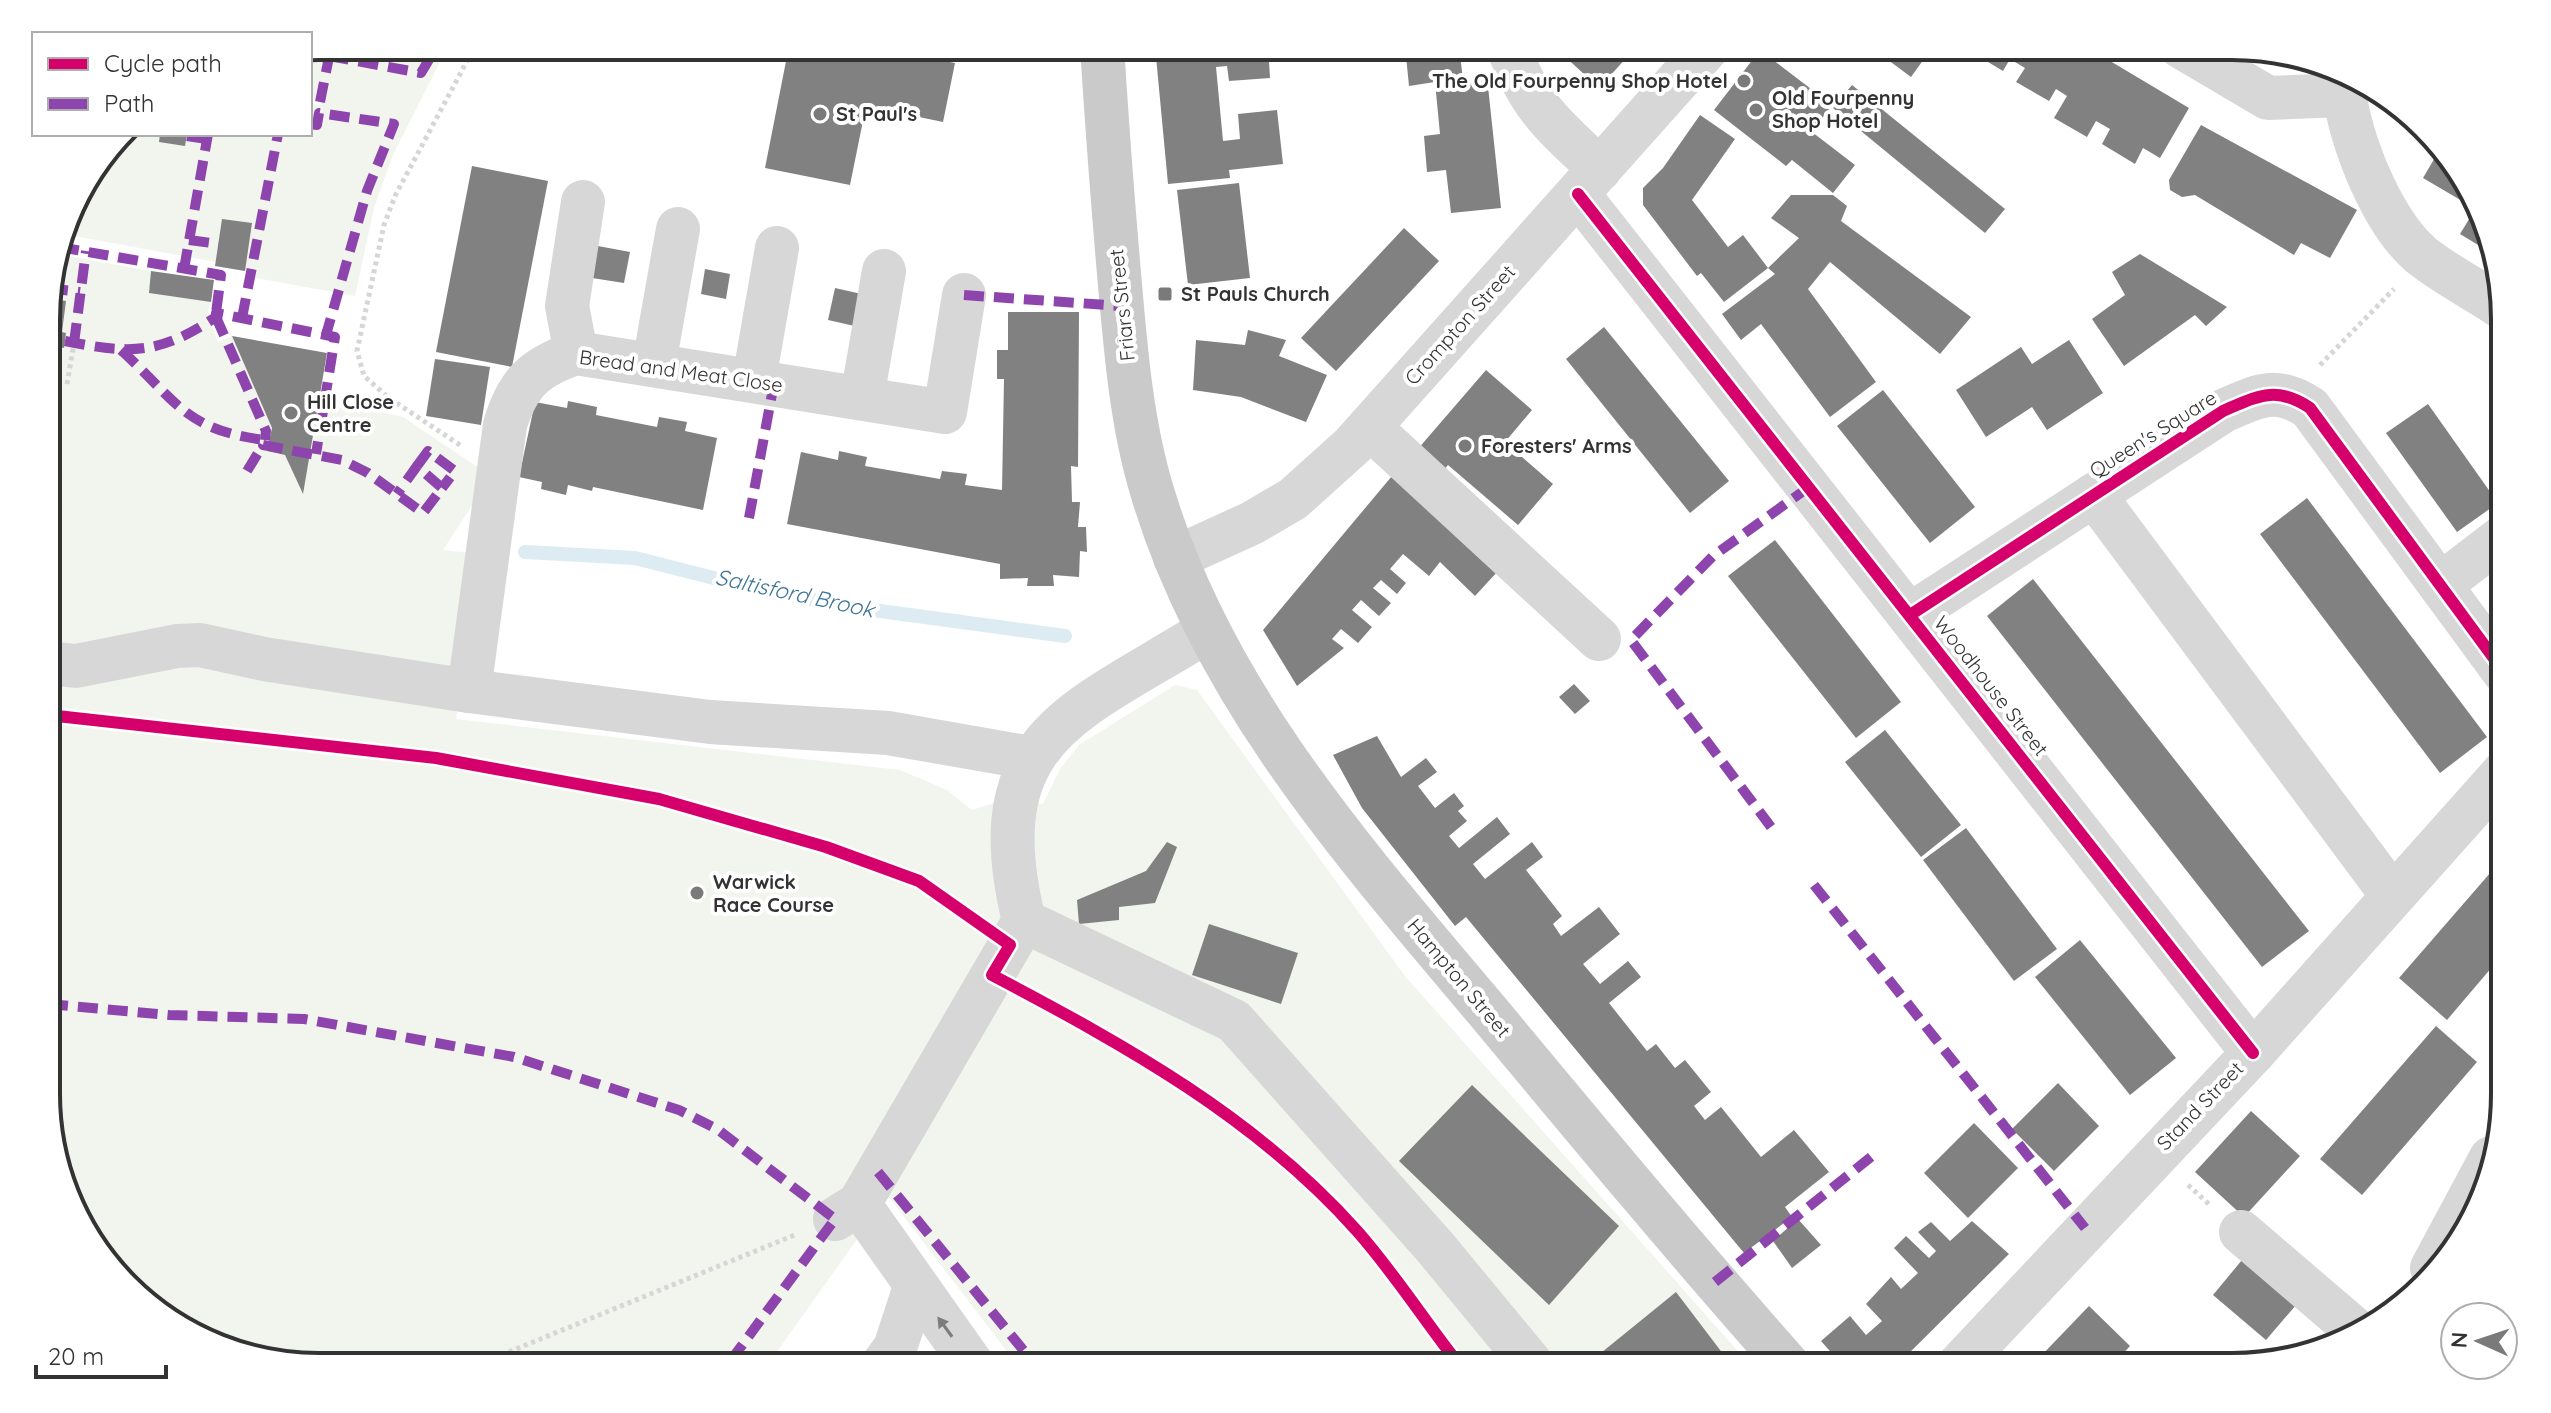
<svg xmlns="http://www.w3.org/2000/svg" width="2551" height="1413" viewBox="0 0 2551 1413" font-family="Quicksand,sans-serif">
  <rect width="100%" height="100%" fill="#fff"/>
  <g fill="#f1f5ed">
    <polygon points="319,46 448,46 393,155 374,208 355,296 256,278 245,271 215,266 216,262 63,234 74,198 123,134 310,134 310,104 323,105 310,96 310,48"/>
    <polygon points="57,254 151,271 149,293 211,302 207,315 218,342 232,336 272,428 267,451 285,455 302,493 319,398 403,417 491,476 443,550 479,554 456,719 900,770 947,790 972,810 1003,800 1043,804 1060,769 1079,745 1175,685 1197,690 1405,976 1752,1367 1019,1367 888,1196 766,1367 318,1367 183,1331 92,1245 48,1130 48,283"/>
  </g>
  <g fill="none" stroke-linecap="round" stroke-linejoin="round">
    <polyline stroke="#ddebf3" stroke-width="14" points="525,552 635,558 757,589 858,608 1065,636"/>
  </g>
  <g fill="#818181">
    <polygon points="789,46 884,46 884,49 955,63 943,122 866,106 850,185 765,168"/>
    <polygon points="1155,46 1268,46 1270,78 1229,81 1227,66 1216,67 1223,141 1240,139 1238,114 1277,110 1283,164 1229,170 1230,178 1168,184"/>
    <polygon points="1405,46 1459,46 1463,80 1487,77 1501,208 1451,213 1446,170 1427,172 1424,136 1440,134 1435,82 1409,86"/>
    <polygon points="1565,46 1637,46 1599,88 1560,52"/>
    <polygon points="1874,46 1921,46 1929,52 1911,77 1872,48"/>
    <polygon points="1970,46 2098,46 2095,52 2189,108 2160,158 2143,148 2135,164 2102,144 2110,129 2096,121 2087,137 2054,118 2067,96 2056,89 2049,101 2016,82 2025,68 2010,59 2003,71 1968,50"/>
    <polygon points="1760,50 1832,105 1812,132 1855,165 1833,193 1792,160 1786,166 1714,110"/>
    <polygon points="1852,85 2005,209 1985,233 1833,108"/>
    <polygon points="1700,115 1735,139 1692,200 1728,247 1743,235 1768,268 1724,302 1701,273 1697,276 1643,205 1643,188 1663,168"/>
    <polygon points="2201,125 2357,210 2330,258 2301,243 2294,255 2195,195 2182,197 2170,190 2169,180"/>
    <polygon points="160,134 187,134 185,146 159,142"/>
    <polygon points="2440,149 2459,168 2471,201 2469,205 2423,178"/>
    <polygon points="472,166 548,181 512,367 436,352"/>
    <polygon points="1239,183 1250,278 1188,285 1177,190"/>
    <polygon points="1791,195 1833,195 1847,206 1841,221 1971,317 1940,354 1830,262 1808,289 1876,382 1830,417 1761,324 1741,340 1722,314 1775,274 1768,268 1799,238 1771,218"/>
    <polygon points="2474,211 2475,214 2488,251 2460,234"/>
    <polygon points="222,219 252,223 245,271 215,266"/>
    <polygon points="1404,228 1439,261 1336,371 1301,338"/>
    <polygon points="598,246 630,252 624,283 592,278"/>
    <polygon points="2140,254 2227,307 2206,326 2195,315 2124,366 2092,319 2125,295 2112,272"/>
    <polygon points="705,269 730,274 726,299 701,294"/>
    <polygon points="151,271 214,280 211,302 149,293"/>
    <polygon points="835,288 866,295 859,327 828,320"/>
    <polygon points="48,298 66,301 62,332 66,333 65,341 64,348 59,347 55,380 48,379"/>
    <polygon points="1008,312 1079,312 1078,467 1071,466 1072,502 1080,502 1078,527 1086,527 1087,552 1080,551 1079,577 1053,575 1054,586 1027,586 1028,578 1000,579 1000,564 787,524 801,452 838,460 839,451 867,457 865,466 940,479 942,471 967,474 965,485 1002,490 1004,379 997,379 997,350 1008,350"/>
    <polygon points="1604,327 1729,481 1690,513 1566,359"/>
    <polygon points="1248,330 1286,340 1279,356 1327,375 1306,422 1241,397 1193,390 1196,340 1245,345"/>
    <polygon points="232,336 327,353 303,494 285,455 267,451 272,428"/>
    <polygon points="2069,340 2103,393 2047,430 2032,407 1986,437 1956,390 2021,347 2032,364"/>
    <polygon points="435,359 490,367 481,425 426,416"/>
    <polygon points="1486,370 1532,410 1505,442 1553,484 1518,525 1448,465 1442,472 1417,450"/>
    <polygon points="1883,390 1975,507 1930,543 1837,426"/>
    <polygon points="568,401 597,407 596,415 657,427 659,417 687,422 685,431 717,438 703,510 593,487 592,491 568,485 566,495 541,489 542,482 519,477 535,402 567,408"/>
    <polygon points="2428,404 2498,503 2457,532 2386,433"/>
    <polygon points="1392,476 1498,571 1475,596 1440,562 1429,576 1403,554 1390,569 1406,583 1397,594 1381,580 1373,588 1391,603 1379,616 1361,600 1352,610 1372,627 1358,643 1341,629 1332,639 1344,648 1297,686 1263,630"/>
    <polygon points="2307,498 2487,737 2440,773 2260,534"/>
    <polygon points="1775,540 1901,702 1856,738 1728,576"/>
    <polygon points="2033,579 2309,931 2262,967 1987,616"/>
    <polygon points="1574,684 1590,701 1575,714 1559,697"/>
    <polygon points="1885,730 1961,825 1921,857 1845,762"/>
    <polygon points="1377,736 1401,777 1426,758 1437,772 1418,786 1435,808 1454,793 1464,806 1458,811 1467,821 1449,836 1459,848 1497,817 1510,834 1473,864 1485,879 1532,842 1543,857 1526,870 1562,916 1553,924 1561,936 1599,907 1620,934 1583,964 1600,984 1628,961 1641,977 1609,1003 1647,1051 1656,1044 1675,1068 1685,1060 1711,1092 1694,1106 1705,1120 1721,1107 1761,1157 1794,1130 1829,1172 1785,1207 1792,1217 1744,1253 1466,917 1455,926 1362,808 1333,755"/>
    <polygon points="1966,828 2057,949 2014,981 1923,860"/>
    <polygon points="1167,842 1177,847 1155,903 1119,907 1119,920 1079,924 1077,900 1146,871"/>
    <polygon points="2504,857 2504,953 2447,1020 2399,978"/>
    <polygon points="1209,924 1298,953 1281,1004 1192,975"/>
    <polygon points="2080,940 2176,1058 2130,1095 2035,977"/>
    <polygon points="2436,1026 2477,1062 2362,1195 2320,1159"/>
    <polygon points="2058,1083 2099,1126 2054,1171 2012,1129"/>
    <polygon points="1472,1085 1619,1226 1549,1305 1399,1161"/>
    <polygon points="2251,1111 2300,1156 2244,1217 2195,1172"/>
    <polygon points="1974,1123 2018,1168 1968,1218 1924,1173"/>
    <polygon points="1798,1219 1821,1245 1792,1268 1773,1241"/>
    <polygon points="1972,1221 2009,1254 1895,1367 1844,1367 1821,1341 1850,1316 1866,1335 1882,1321 1866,1304 1891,1277 1901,1289 1918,1273 1894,1248 1906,1236 1929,1258 1936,1251 1918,1232 1931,1222 1950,1241"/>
    <polygon points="2242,1260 2296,1305 2266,1340 2213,1295"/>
    <polygon points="1676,1292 1733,1367 1604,1367 1596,1357"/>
    <polygon points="2089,1306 2130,1346 2112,1366 2046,1366 2038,1359"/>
  </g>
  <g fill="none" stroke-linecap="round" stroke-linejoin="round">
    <g stroke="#d6d6d6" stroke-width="5" stroke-dasharray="4 4" stroke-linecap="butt">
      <polyline points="2320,365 2394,289"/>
      <polyline points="67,384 74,343"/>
      <polyline points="460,445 389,398 364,376 357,351 384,225 395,196 475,46"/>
      <polyline points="2188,1185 2210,1205"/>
      <polyline points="472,1367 797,1234"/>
    </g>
    <g stroke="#d7d7d7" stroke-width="44">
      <path d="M1508,46C1529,107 1555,127 1600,169"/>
      <polyline points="2180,46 2268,98 2344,95"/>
      <path d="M2343,76C2344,128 2380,220 2421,255C2447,276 2477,290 2504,309"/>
      <polyline points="1578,194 2253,1053"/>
      <polyline points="576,353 567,306 583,202"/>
      <polyline points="654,364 678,229"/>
      <polyline points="754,380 777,248"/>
      <polyline points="862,398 884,271"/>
      <polyline points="1369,427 1599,639"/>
      <polyline points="2094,495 2392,895"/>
      <polyline points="1175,558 1252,523 1293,499 1353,445 1709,46"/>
      <polyline points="2440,585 2504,536"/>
      <path d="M1910,615L2223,411C2258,396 2276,385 2310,408L2504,672"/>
      <path d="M1207,631C1072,715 979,737 1024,921L1234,1021L1434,1246L1534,1367"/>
      <polyline points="48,663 76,666 177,646 200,645 264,659 469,691 710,722 888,733 1031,758"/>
      <path d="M469,691L505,425C518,382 535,367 576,353L945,412L964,295"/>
      <polyline points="859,1204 974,1367"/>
      <polyline points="835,1219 859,1204 1024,921"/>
      <polyline points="2241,1232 2359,1333"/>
      <polyline points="2432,1268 2491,1158"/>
      <polyline points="881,1367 895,1348 915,1287"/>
      <polyline points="1957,1367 2253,1053 2504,772"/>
    </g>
    <path stroke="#cacaca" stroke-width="44" d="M1102,46C1107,126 1113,205 1120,285C1126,354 1132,425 1152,491C1212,694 1355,854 1489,1013C1588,1132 1687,1251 1790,1367"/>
    <g stroke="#8e44ad" stroke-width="10" stroke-dasharray="20 10" stroke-linecap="butt">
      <polyline points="329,56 421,73 437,46"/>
      <polyline points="320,102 331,47"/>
      <polyline points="310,124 317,125 319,113 394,124 367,191 326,335"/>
      <polyline points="187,136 207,139"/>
      <polyline points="189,240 219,244"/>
      <polyline points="59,247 221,275 216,313"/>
      <polyline points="64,247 70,211"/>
      <polyline points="184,269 208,134"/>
      <polyline points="48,288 80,292"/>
      <polyline points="964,295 1121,306"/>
      <polyline points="216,317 266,431 265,440"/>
      <polyline points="242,318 278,134"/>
      <path d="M65,341C130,354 159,355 216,317V313L335,337L316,454"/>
      <polyline points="74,343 86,251"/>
      <path d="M121,350C176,400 184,430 265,440L263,445L342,460L368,473L423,513L442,488L417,466L397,494"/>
      <polyline points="417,466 428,451 455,471 442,488"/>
      <polyline points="247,471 263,445"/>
      <polyline points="749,518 774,383"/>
      <polyline points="1771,827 1631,640 1713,556 1809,487"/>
      <polyline points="1814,885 2085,1228"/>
      <polyline points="48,1004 169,1015 304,1019 514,1057 679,1110 717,1129 835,1219 726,1367"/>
      <polyline points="878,1172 1037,1367"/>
      <polyline points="1715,1282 1876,1153"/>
    </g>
    <defs>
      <g id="cycleway">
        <polyline points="1578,194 2253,1053"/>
        <path d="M1910,615L2223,411C2258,396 2276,385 2310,408L2504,672"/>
        <path d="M48,715L436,758L659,799L826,847L919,881L1010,945L992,975C1125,1045 1257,1118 1358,1232C1395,1274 1426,1323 1461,1367"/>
      </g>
    </defs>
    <use href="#cycleway" stroke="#fff" stroke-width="17"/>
    <use href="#cycleway" stroke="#d6006c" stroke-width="12"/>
  </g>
  <defs><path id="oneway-solid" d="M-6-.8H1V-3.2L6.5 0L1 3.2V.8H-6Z" transform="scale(2)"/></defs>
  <use fill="#7d7d7d" href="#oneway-solid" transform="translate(945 1327) rotate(-126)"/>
  <g fill="#7a7a7a" stroke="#fff" stroke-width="3">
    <circle cx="1744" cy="81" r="8"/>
    <circle cx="1756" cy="110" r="8"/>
    <circle cx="820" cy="114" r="8"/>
    <rect x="1157" y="286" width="16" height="16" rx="4"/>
    <circle cx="291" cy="413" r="8"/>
    <circle cx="1465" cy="446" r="8"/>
    <circle cx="697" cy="893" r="8"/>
  </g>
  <g text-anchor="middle" stroke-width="8" stroke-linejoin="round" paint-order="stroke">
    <g font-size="20" font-weight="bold" fill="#333" stroke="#fff" text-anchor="start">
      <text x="1728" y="88" text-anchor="end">The Old Fourpenny Shop Hotel</text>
      <text x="1772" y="105">Old Fourpenny<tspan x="1772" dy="23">Shop Hotel</tspan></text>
      <text x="836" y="121">St Paul's</text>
      <text x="1181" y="301">St Pauls Church</text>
      <text x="307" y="409">Hill Close<tspan x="307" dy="23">Centre</tspan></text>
      <text x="1481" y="453">Foresters' Arms</text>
      <text x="713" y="889">Warwick<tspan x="713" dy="23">Race Course</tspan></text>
    </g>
    <g font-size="20" fill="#333" stroke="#fff">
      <text transform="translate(1122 305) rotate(-96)" y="7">Friars Street</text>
      <text transform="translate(1460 325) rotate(-48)" y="7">Crompton Street</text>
      <text transform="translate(681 371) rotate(8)" y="7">Bread and Meat Close</text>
      <text transform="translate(2153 434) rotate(-32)" y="7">Queen's Square</text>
      <text transform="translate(1991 686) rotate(52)" y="7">Woodhouse Street</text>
      <text transform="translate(1459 978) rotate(50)" y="7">Hampton Street</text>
      <text transform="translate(2200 1106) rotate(-46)" y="7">Stand Street</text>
    </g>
    <g font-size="22" font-style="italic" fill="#3f7597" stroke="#fff">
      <text transform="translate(795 593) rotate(12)" y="8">Saltisford Brook</text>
    </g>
  </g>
  <path d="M0 0H2551V1413H0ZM319 60H2232A259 259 0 0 1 2491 319V1094A259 259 0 0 1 2232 1353H319A259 259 0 0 1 60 1094V319A259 259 0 0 1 319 60Z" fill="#fff" fill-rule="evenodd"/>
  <path fill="none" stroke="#333" stroke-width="4" d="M319 60H2232A259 259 0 0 1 2491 319V1094A259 259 0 0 1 2232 1353H319A259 259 0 0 1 60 1094V319A259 259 0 0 1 319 60Z"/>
  <rect x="32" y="32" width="280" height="104" fill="#ffffff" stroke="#adadad" stroke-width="2"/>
  <rect x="48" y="58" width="40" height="12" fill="#d6006c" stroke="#adadad" stroke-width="2"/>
  <text x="104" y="72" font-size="24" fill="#333333">Cycle path</text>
  <rect x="48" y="98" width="40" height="12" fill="#8e44ad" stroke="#adadad" stroke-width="2"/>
  <text x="104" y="112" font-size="24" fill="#333333">Path</text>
  <g transform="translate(2479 1341) rotate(273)"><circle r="38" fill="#ffffff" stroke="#adadad" stroke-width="2"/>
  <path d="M0-6L14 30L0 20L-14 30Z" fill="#7a7a7a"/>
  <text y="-12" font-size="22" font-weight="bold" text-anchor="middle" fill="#333333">N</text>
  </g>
  <path d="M36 1365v12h130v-12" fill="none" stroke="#333333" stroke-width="4"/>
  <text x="48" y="1365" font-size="24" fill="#333333" stroke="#ffffff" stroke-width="6" paint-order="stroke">20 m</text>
</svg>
